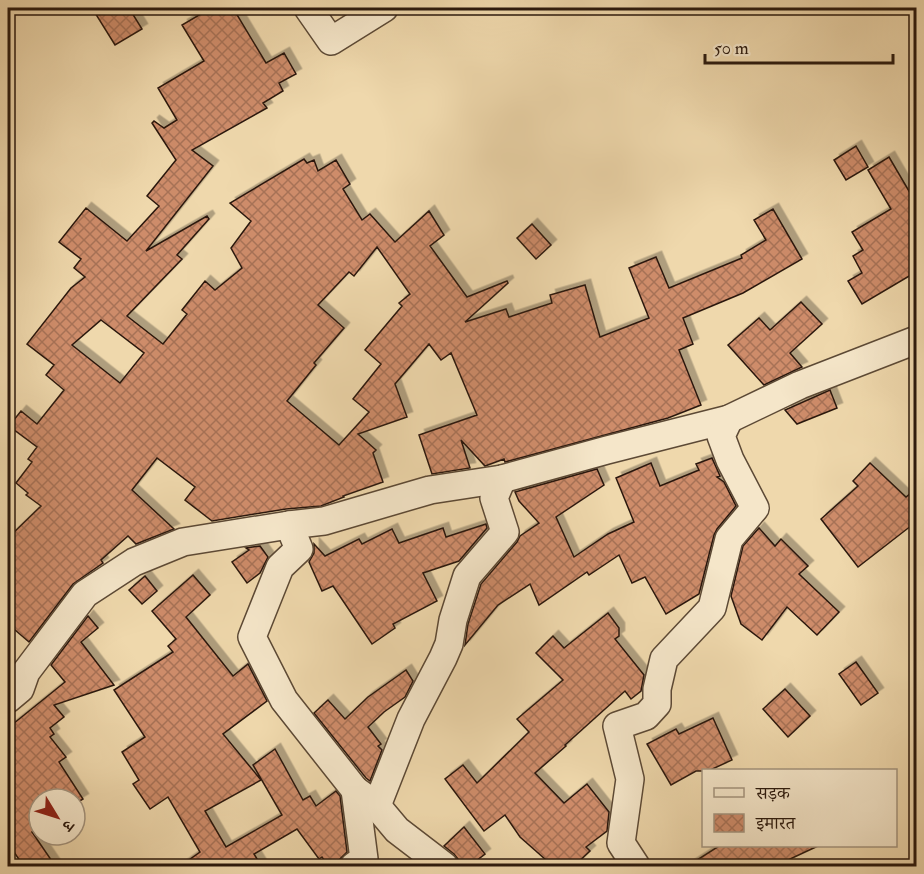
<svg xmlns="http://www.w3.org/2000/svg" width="924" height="874" viewBox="0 0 924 874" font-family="'IM FELL Double Pica','Noto Serif Devanagari',serif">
  <defs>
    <pattern id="building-cross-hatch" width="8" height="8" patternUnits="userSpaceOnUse" patternTransform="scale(1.5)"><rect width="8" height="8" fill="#ce8c6b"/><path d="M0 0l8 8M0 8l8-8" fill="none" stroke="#a77256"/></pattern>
    <filter id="shadow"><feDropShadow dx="5.5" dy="-5.5" stdDeviation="0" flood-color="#0004"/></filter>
  </defs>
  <rect width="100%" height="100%" fill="#efd8ac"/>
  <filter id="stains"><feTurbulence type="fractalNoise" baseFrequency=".00333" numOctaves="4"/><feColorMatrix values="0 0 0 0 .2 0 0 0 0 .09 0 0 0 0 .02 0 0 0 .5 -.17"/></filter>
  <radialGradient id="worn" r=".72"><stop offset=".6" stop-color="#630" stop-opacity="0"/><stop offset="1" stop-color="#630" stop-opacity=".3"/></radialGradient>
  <g fill="url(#building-cross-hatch)" stroke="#2b190d" stroke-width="1.5" fill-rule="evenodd" filter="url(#shadow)">
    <polygon points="92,8 129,8 142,29 115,45"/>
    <path d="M211,8H233L266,63L284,53L296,74L279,83L283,91L263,103L267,108L192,150L213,166L146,251L207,216L209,219L177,255L182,259L127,316L163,344L187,314L182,310L205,281L215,290L242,268L231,248L251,221L230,203L304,159L307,163L314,160L318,171L336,160L350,184L343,189L362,220L370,214L395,242L429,211L444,235L430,246L467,297L507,281L508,283L465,322L506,309L509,317L552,303L550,295L585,285L600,337L649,318L629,268L656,257L669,288L742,258L741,255L766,240L754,220L773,209L802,259L743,293L683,318L693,344L679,350L701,405L668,418L505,462L504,459L485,466L461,440L470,468L432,474L419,435L477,415L451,353L441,360L429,344L395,384L407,417L358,434L376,450L373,453L383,482L343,496L344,497L321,506L286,509L212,521L185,500L195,487L157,458L132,490L174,529L136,544L128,536L101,560L103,563L73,584L29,642L8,624V538L41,506L26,495L28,493L16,483L32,462L28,459L37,447L9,426L21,411L37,424L64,390L46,375L54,365L27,344L71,288L85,277L74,268L81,259L59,242L86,208L127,241L159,206L147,196L176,160L152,123L154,121L164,128L177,120L158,88L204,61L182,25ZM377,247L410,294L399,303L402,306L365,350L381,364L353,399L369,412L339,445L287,401L316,365L314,363L344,328L318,305L349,272L354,276ZM101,320L144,353L120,383L72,345Z"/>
    <polygon points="856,146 868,167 846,180 834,160"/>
    <polygon points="889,157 916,203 916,272 862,304 848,281 862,273 853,256 863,250 852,232 891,209 868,170"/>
    <polygon points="532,224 551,245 536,259 517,238"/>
    <polygon points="801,302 822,324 790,353 802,367 764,385 728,345 759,318 770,330"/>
    <polygon points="830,390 837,408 797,424 785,410"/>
    <polygon points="712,458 720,476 717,477 724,482 736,506 717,529 714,535 699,594 666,614 645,577 632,583 619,555 589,575 587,572 539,605 530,584 498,605 465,645 468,624 481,584 517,542 520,536 539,523 519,501 515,492 597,469 604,485 556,517 574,557 608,534 634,522 616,478 651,463 660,486 699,470 696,464"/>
    <polygon points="870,463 906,497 916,489 916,522 858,567 821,519 858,486 853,481"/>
    <polygon points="486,524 487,528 459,561 423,573 437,601 393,624 395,628 372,644 333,586 322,591 309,562 314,553 314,544 325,556 359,539 362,544 392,529 399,543 443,528 446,537"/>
    <polygon points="759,528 775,546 781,539 808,566 799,574 839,612 817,635 787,607 762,640 741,624 731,596 743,546"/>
    <polygon points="260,546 268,557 260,573 247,583 232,562 249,550 246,548"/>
    <polygon points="193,575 210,595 186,617 233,676 248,664 267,701 223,734 261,780 205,811 226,847 282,815 253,765 275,749 303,800 310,796 316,806 336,791 340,796 347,852 340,859 338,867 329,867 322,857 319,859 297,829 254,854 262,867 179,867 200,852 168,797 150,809 133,784 139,780 122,752 145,737 114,690 173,652 168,646 176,639 152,611"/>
    <polygon points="145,576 157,591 142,604 129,590"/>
    <polygon points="608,613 619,628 619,636 615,639 644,675 641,691 631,699 625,691 565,745 566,746 535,773 564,803 587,784 609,812 607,831 586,847 590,851 573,867 554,867 520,837 505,815 484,831 445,779 463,765 477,783 529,732 517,719 563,680 536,653 553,636 564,648"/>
    <polygon points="88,616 98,628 81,642 114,685 54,705 64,717 50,728 54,734 50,737 66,757 59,762 83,799 75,804 75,799 39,799 39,828 32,832 56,867 24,867 8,843 8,728 65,682 51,665"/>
    <polygon points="856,662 878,693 861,705 839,674"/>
    <polygon points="406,670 413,681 405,697 384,712 368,727 381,744 378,746 382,750 370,781 366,778 314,713 328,700 345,719 368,697"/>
    <polygon points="785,689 810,716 788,737 763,709"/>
    <polygon points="713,718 732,760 708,771 696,771 671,785 647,744 676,729 679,734"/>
    <polygon points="464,827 485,854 468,867 459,867 458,859 454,854 444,846"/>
    <polygon points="719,846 818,846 773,867 686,867"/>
  </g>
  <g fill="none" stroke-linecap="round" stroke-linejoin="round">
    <defs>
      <g id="minor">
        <polyline points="308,8 331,41 384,8"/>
        <polyline points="289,525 299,549 280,567 252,637 284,700 355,790"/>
        <polyline points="8,699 20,689 26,672 85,594 134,562 183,542 289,525 324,521 430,490 502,479 607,450 729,419 800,385 916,340"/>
        <polyline points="376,805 397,830 444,866"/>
        <polyline points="354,866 364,859 355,790 376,805 380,798 411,719 443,658 449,644 453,620 467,576 505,532 494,498 502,479"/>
        <polyline points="636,866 621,843 630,779 617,726 646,716 657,704 657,689 664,659 712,608 729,539 755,508 730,460 721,436 729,419"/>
      </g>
    </defs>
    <use href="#minor" stroke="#5c4935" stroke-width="30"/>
    <use href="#minor" stroke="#f5e6c9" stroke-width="27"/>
  </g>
  <rect width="924" height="874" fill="none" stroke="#efd8ac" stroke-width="30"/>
  <rect x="9" y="9" width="906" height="856" fill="none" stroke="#2b190d" stroke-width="3"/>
  <rect x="15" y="15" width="894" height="844" fill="none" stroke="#2b190d" stroke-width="1.5"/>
  <rect x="702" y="769" width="195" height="78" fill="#f5e6c9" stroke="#a4947e" stroke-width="1.5"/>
  <rect x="714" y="788" width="30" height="9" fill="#f5e6c9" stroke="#a4947e" stroke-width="1.5"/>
  <text x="756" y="799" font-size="18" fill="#2b190d">सड़क</text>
  <rect x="714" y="814" width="30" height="18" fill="url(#building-cross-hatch)" stroke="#a4947e" stroke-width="1.5"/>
  <text x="756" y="829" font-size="18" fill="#2b190d">इमारत</text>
  <g transform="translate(57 817) rotate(128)"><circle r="28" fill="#f5e6c9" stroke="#a4947e" stroke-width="1.5"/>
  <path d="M0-4.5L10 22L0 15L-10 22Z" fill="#8f2418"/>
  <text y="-9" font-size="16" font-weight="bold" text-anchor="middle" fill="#2b190d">उ</text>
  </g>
  <path d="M705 54v9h188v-9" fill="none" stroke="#2b190d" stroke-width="3"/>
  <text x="714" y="54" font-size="18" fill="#2b190d" stroke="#f5e6c9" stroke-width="4.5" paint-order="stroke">50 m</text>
  <rect width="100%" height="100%" filter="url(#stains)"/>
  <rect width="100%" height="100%" fill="url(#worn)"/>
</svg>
